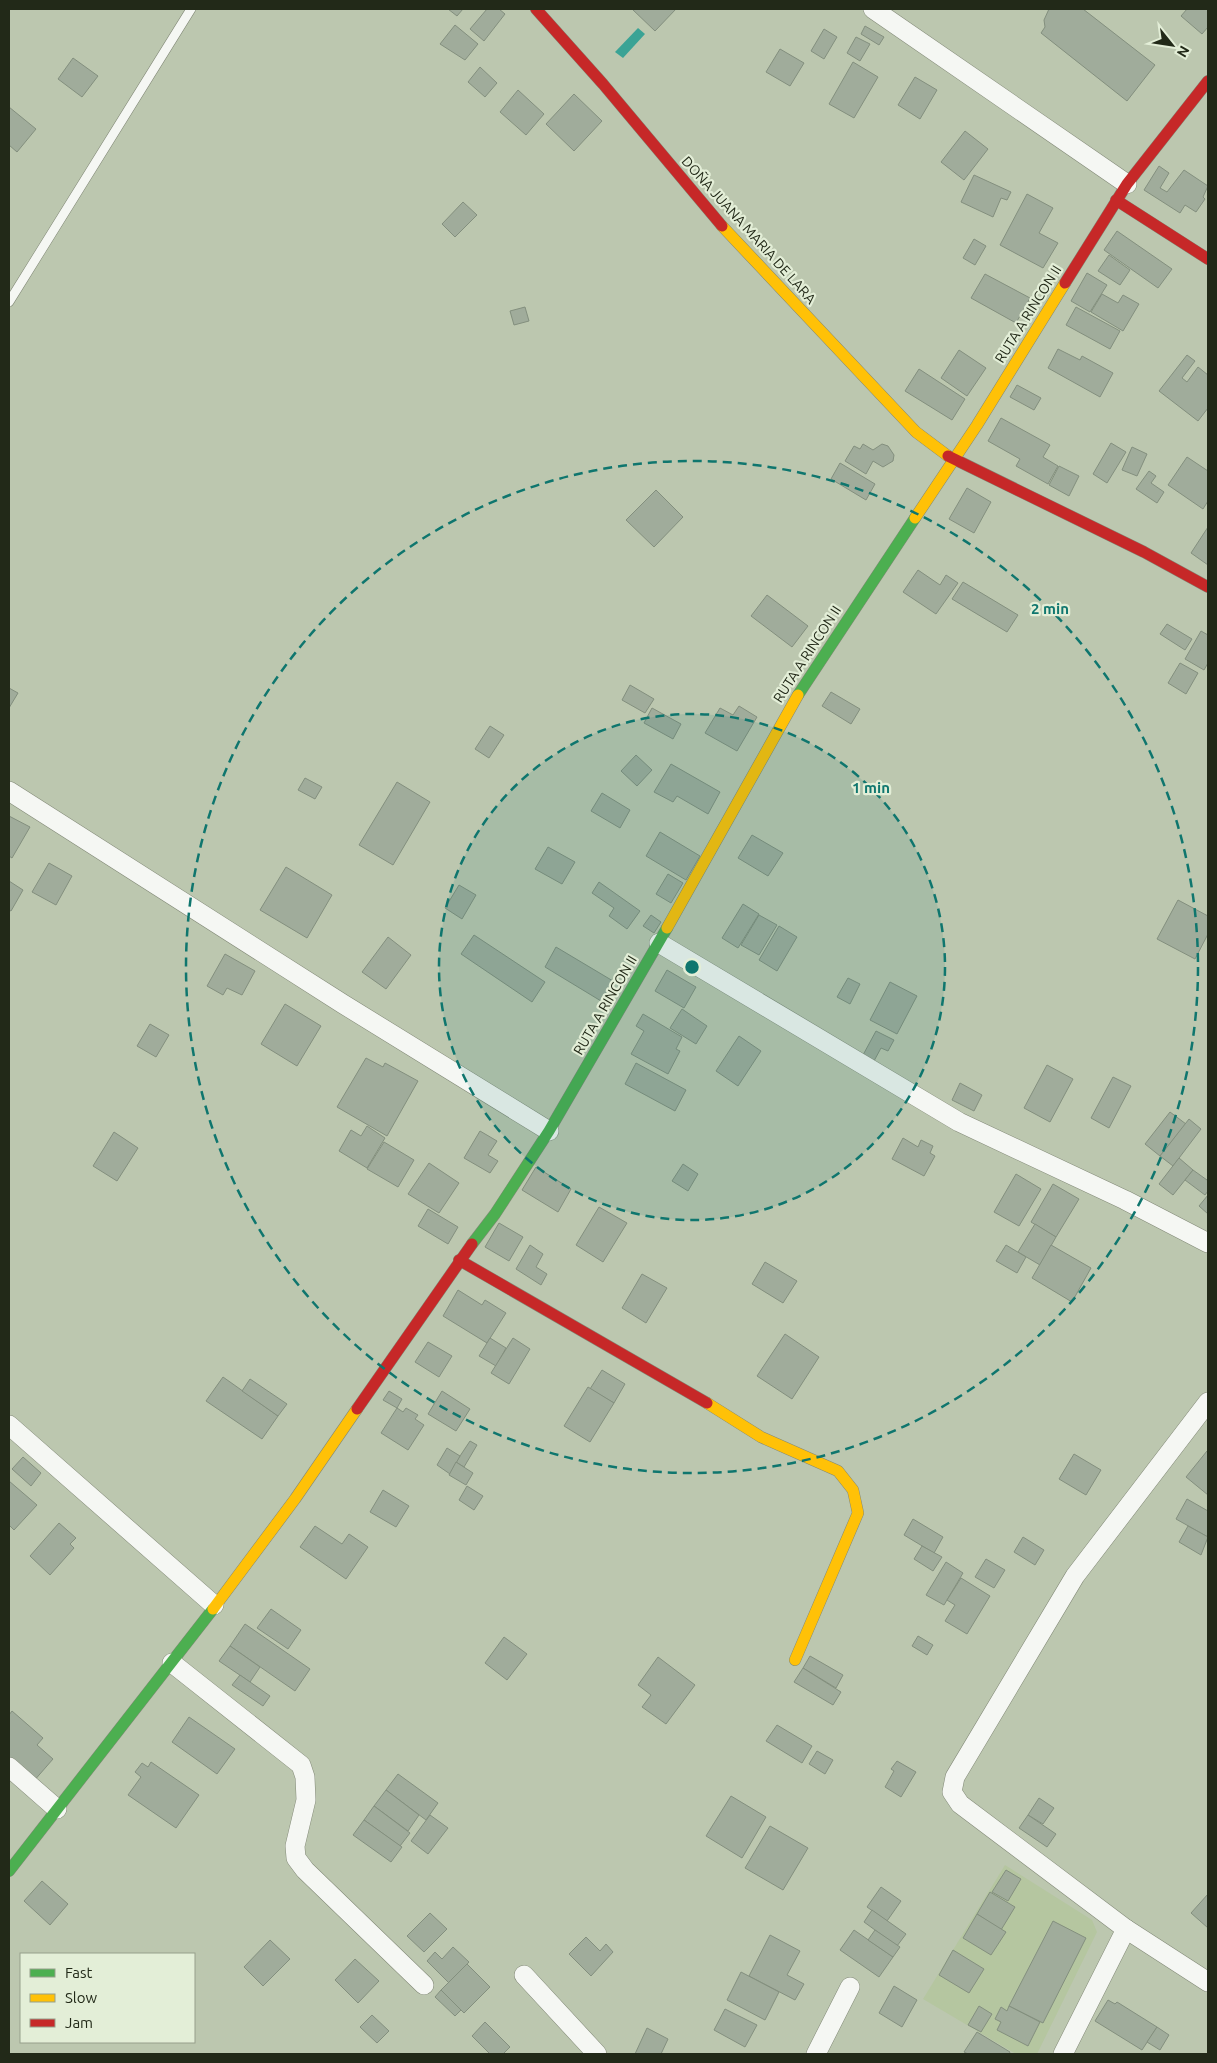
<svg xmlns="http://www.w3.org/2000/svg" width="1217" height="2063" viewBox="0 0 1217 2063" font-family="Ubuntu,sans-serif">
  <rect width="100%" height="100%" fill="#bcc7af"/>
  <polygon fill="#b5c6a0" points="1005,1865 1092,1920 1097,1932 1037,2054 1016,2054 923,1999"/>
  <polygon fill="#3aa395" points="638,28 645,34 623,58 615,52"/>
  <g fill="#a0ac9b" stroke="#838f7e">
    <polygon points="448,9 463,9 457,16"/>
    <polygon points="487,9 499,9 505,14 484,41 470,29"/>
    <polygon points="632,9 676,9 655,31"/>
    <polygon points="1049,9 1083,9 1155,65 1127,101 1041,33 1045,27 1044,20"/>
    <polygon points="1187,9 1208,9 1208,27 1202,34 1181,16"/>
    <polygon points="455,25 478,44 465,60 440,44"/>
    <polygon points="865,26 884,37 879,45 861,34"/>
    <polygon points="824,29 837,37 824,59 811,51"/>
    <polygon points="856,37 870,44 860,61 847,53"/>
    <polygon points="780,49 804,63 790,86 766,72"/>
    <polygon points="73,58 98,76 82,97 58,79"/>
    <polygon points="853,62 878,77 854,118 829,104"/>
    <polygon points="480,67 497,83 485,97 468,82"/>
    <polygon points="915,77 937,90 920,119 898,105"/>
    <polygon points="518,90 544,114 526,135 500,112"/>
    <polygon points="574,94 602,121 574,151 546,124"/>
    <polygon points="9,107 36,129 17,152 9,145"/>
    <polygon points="965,131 988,149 964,180 941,162"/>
    <polygon points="1159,166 1169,173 1160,188 1167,192 1184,170 1208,186 1203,197 1205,199 1196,212 1185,205 1180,213 1144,190"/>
    <polygon points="974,175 1011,192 1007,200 1001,198 993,217 961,202"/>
    <polygon points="1027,194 1053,208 1039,233 1058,243 1043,268 1000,245"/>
    <polygon points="463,202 477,215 455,237 442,224"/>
    <polygon points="1117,231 1172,269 1158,288 1104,250"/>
    <polygon points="974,239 986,246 975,265 963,258"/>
    <polygon points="1109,255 1130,270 1120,285 1098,271"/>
    <polygon points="1087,273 1107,285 1090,312 1071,301"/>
    <polygon points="985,274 1030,298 1016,323 971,298"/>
    <polygon points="1102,294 1118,303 1123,295 1139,304 1123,331 1091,312"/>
    <polygon points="525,307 529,321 514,325 510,311"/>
    <polygon points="1076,307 1120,331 1110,349 1066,325"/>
    <polygon points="1058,349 1080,360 1082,356 1113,373 1100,397 1048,368"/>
    <polygon points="959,350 986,368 967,396 941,378"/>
    <polygon points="1187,355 1195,361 1182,378 1187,382 1198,367 1208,375 1208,408 1198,421 1159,391"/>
    <polygon points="919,369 965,399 952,420 905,391"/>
    <polygon points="1017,385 1041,398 1034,410 1010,397"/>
    <polygon points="1001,418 1050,445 1043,457 1058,466 1048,484 1016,466 1020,459 988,441"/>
    <polygon points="1111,443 1126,452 1107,483 1093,474"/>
    <polygon points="863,444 873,450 882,444 888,446 894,455 893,461 883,467 873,461 866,474 845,461 854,446 860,449"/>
    <polygon points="1132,447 1147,454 1137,476 1122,470"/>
    <polygon points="1187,457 1208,471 1208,501 1203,509 1168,485"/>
    <polygon points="840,463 875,484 866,500 831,479"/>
    <polygon points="1059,466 1079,476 1069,496 1049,485"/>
    <polygon points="1149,471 1156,476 1151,483 1164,492 1157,503 1136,489"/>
    <polygon points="967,488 991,502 974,533 949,519"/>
    <polygon points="656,490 683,517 654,547 626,520"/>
    <polygon points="1208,527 1208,565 1191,553"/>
    <polygon points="918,570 940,585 946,575 958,583 936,614 903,592"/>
    <polygon points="963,582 1018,615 1007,632 952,599"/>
    <polygon points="767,595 808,626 792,647 751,616"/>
    <polygon points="1167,624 1192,639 1185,650 1160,634"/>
    <polygon points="1201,631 1208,635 1208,663 1204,670 1185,659"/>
    <polygon points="1180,663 1198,673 1186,694 1168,683"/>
    <polygon points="630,685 654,699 645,713 622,700"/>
    <polygon points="9,688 18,693 9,708"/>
    <polygon points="831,692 860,709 851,724 822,706"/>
    <polygon points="739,706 757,717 737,751 705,733 720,708 733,715"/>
    <polygon points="652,708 681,724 673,739 644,723"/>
    <polygon points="490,726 504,735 489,758 475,749"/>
    <polygon points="636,755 652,770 637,786 621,771"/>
    <polygon points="671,764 720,792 708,814 677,796 673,802 654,792"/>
    <polygon points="305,778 322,787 315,799 298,790"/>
    <polygon points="397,782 430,802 393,865 359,845"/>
    <polygon points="602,793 630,810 620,828 591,811"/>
    <polygon points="9,816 30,827 12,858 9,856"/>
    <polygon points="660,832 700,856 686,880 646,856"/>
    <polygon points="752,835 783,853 768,876 738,858"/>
    <polygon points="548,847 575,862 562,884 535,869"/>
    <polygon points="49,863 72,876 56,905 32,892"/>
    <polygon points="286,867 332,895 307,938 260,910"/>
    <polygon points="668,874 683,883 671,903 656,894"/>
    <polygon points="9,881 23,890 11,911 9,910"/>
    <polygon points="599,882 640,911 627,929 609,916 614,908 592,893"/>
    <polygon points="459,885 476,895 462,919 445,908"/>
    <polygon points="1178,900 1208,916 1208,934 1195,959 1157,939"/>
    <polygon points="743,904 759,914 738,948 722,938"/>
    <polygon points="651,915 661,922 654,933 643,926"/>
    <polygon points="759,915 777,925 759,955 741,945"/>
    <polygon points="779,926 797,937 777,971 759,960"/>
    <polygon points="474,935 545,982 532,1002 461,954"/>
    <polygon points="388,937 411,955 386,989 362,972"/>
    <polygon points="556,947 613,981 601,1001 545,967"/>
    <polygon points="225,954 255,971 242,995 227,988 223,995 207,986"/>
    <polygon points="667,970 696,987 684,1008 655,991"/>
    <polygon points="848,978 860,984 850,1004 837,997"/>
    <polygon points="890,982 917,996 897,1034 870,1020"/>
    <polygon points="285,1004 321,1026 297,1066 261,1044"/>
    <polygon points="682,1009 707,1026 696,1044 670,1028"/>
    <polygon points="643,1014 682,1037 676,1049 680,1051 668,1074 631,1054 644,1031 636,1026"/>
    <polygon points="150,1024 169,1035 156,1057 137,1046"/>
    <polygon points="876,1031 894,1040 888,1051 881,1048 874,1061 863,1055"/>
    <polygon points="739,1036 761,1051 738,1086 716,1071"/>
    <polygon points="366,1058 383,1067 385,1063 418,1081 387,1136 337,1107"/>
    <polygon points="636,1063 686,1090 675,1111 625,1084"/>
    <polygon points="1047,1065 1073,1079 1050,1122 1024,1108"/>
    <polygon points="1113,1077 1131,1086 1109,1128 1091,1118"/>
    <polygon points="960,1083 982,1095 974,1111 952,1100"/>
    <polygon points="1170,1112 1186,1124 1160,1156 1145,1144"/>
    <polygon points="1189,1119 1201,1129 1173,1166 1160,1156"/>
    <polygon points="367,1126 385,1138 367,1168 339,1151 351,1130 361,1136"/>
    <polygon points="480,1131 497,1141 488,1155 498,1161 490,1173 464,1158"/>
    <polygon points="114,1132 138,1148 117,1181 93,1166"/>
    <polygon points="903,1138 918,1147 921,1140 933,1146 930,1153 935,1156 924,1176 892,1159"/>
    <polygon points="384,1142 414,1160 398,1187 367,1169"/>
    <polygon points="1179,1158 1193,1170 1173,1195 1159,1184"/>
    <polygon points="429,1163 459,1183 439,1213 408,1194"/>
    <polygon points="683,1164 698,1174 688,1191 672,1181"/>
    <polygon points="536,1167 571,1189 558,1212 522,1190"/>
    <polygon points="1193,1170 1207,1180 1208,1178 1208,1191 1205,1195 1185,1180"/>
    <polygon points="1016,1174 1041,1189 1019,1226 994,1212"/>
    <polygon points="1053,1184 1079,1199 1056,1237 1031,1222"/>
    <polygon points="1208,1195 1208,1214 1199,1206"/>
    <polygon points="599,1207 627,1223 603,1262 576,1245"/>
    <polygon points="428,1209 458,1227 448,1244 418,1226"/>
    <polygon points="499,1223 523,1237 509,1261 485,1247"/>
    <polygon points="1035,1224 1056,1237 1040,1265 1018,1252"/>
    <polygon points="530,1245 543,1254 536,1267 547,1274 541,1285 516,1269"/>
    <polygon points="1006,1245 1026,1257 1017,1273 996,1261"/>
    <polygon points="1051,1245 1091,1268 1072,1302 1032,1278"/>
    <polygon points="765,1262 797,1281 783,1303 752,1284"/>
    <polygon points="642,1274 667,1288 646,1323 622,1308"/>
    <polygon points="458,1290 482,1305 485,1300 506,1313 487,1343 443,1316"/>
    <polygon points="785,1334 819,1357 792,1399 757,1376"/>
    <polygon points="490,1338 506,1348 496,1366 479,1356"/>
    <polygon points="513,1338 530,1349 509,1384 491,1373"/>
    <polygon points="428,1342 452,1356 439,1377 415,1362"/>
    <polygon points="602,1370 625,1384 614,1403 590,1389"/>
    <polygon points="223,1377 278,1416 262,1439 206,1401"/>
    <polygon points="250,1379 287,1404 278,1416 242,1391"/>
    <polygon points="588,1387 614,1403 590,1442 564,1426"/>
    <polygon points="389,1391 402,1399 397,1408 383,1400"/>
    <polygon points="442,1391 470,1409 456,1431 428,1414"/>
    <polygon points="397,1408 403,1412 406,1408 418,1415 415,1419 424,1425 408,1450 381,1433"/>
    <polygon points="470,1441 477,1445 464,1467 456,1462"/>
    <polygon points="447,1448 460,1456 450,1474 437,1465"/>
    <polygon points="1207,1451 1208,1452 1208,1495 1186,1477"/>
    <polygon points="1074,1454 1101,1470 1086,1495 1059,1479"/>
    <polygon points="23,1457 41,1473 31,1486 12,1469"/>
    <polygon points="456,1462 473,1473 466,1485 449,1475"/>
    <polygon points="9,1481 37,1505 14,1530 9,1525"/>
    <polygon points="467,1486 483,1496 474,1510 459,1500"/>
    <polygon points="383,1490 409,1506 396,1527 370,1512"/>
    <polygon points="1187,1499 1208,1511 1208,1537 1176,1519"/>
    <polygon points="913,1519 943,1537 934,1553 904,1535"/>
    <polygon points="59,1523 76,1538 70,1544 74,1548 50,1575 30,1556"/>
    <polygon points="315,1526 342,1544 349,1534 368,1547 346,1579 300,1547"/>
    <polygon points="1188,1526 1208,1537 1201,1555 1179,1542"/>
    <polygon points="1023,1537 1044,1550 1035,1565 1014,1552"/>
    <polygon points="922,1546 942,1557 933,1571 914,1559"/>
    <polygon points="986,1559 1005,1570 994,1588 975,1577"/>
    <polygon points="946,1562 963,1573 944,1605 926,1595"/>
    <polygon points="961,1578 990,1596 967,1634 945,1621 955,1605 947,1600"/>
    <polygon points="271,1609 301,1630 288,1649 257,1628"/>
    <polygon points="245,1624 310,1669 295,1691 230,1646"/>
    <polygon points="918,1636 933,1645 927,1655 912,1646"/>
    <polygon points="504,1637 527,1654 507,1680 485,1663"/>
    <polygon points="230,1646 260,1667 250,1682 219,1661"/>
    <polygon points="810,1656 843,1675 836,1688 803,1668"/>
    <polygon points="658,1657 695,1685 666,1724 642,1707 651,1695 638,1685"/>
    <polygon points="803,1668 841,1692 833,1705 794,1682"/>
    <polygon points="240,1675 270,1696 263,1706 232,1685"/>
    <polygon points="12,1711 43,1738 37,1745 53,1759 33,1782 9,1761 9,1715"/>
    <polygon points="189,1717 235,1749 217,1774 172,1742"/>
    <polygon points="777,1725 812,1746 802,1763 766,1741"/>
    <polygon points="817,1751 833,1760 825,1774 809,1764"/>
    <polygon points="897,1761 916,1772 901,1797 885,1787 894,1771 891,1769"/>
    <polygon points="151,1762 199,1795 176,1828 128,1795 141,1777 135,1772 142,1763 148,1767"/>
    <polygon points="398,1774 438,1803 426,1820 386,1790"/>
    <polygon points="386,1790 419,1815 408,1831 374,1806"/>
    <polygon points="731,1796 766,1817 742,1858 706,1836"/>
    <polygon points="1039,1798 1054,1808 1043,1824 1028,1815"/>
    <polygon points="374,1806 410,1833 400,1846 364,1820"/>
    <polygon points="430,1815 448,1828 428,1854 411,1841"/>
    <polygon points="1028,1815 1056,1834 1047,1847 1019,1828"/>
    <polygon points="364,1820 402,1847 391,1862 353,1835"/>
    <polygon points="770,1826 808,1848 783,1890 745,1868"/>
    <polygon points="1006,1870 1021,1879 1008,1901 992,1892"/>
    <polygon points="42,1881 68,1904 50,1925 24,1901"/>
    <polygon points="881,1887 901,1901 887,1921 867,1907"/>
    <polygon points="990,1892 1015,1907 1001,1930 977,1914"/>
    <polygon points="1208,1894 1208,1928 1191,1913"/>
    <polygon points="872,1910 906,1934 897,1946 864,1922"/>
    <polygon points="430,1913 447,1929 424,1952 407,1936"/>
    <polygon points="977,1914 1006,1932 991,1955 963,1938"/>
    <polygon points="1053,1921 1086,1938 1043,2023 1009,2006"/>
    <polygon points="854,1930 893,1957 879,1977 840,1950"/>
    <polygon points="875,1930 900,1947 893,1957 868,1940"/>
    <polygon points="770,1935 800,1951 787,1975 804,1984 795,2000 749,1976"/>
    <polygon points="586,1937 600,1951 606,1944 613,1952 591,1976 569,1954"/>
    <polygon points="270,1940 290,1959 263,1986 244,1967"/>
    <polygon points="453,1947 469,1962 449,1983 427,1961 435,1952 442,1959"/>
    <polygon points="953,1950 984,1969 969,1993 939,1975"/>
    <polygon points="355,1959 379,1981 358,2003 335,1980"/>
    <polygon points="467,1964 490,1987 464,2013 441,1990"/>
    <polygon points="741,1972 779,1992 765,2020 727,2000"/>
    <polygon points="894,1986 917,2000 902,2027 879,2013"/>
    <polygon points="441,1990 461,2010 455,2016 435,1997"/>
    <polygon points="1108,2000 1115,2004 1117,2002 1157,2027 1142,2050 1095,2021"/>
    <polygon points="979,2006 992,2014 981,2032 968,2025"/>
    <polygon points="1009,2006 1040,2022 1028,2046 997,2030 1001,2022 995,2019 1001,2007 1007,2011"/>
    <polygon points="725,2009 757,2025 745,2047 714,2030"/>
    <polygon points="372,2015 389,2031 377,2043 360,2027"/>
    <polygon points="485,2022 510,2047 503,2054 490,2054 472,2036"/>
    <polygon points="1157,2027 1169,2035 1160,2050 1147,2042"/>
    <polygon points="647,2028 668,2039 661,2054 635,2054"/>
    <polygon points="977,2032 1010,2052 1009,2054 968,2054 964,2052"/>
  </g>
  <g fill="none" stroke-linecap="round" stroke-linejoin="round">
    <defs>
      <polyline id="lane" points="9,302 191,9"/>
      <g id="street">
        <polyline points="873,9 1127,184"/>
        <polyline points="9,791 343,1004 549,1131"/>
        <polyline points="659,943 959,1122 1125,1200 1208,1243"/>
        <polyline points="9,1425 214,1605"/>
        <polyline points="172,1663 301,1765 305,1777 306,1800 295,1846 296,1858 305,1870 424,1985"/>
        <polyline points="9,1767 57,1809"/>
        <polyline points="1126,1929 1208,1982"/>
        <polyline points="524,1975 597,2054"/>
        <polyline points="816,2054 850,1987"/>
        <polyline points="1063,2054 1126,1929 960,1804 952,1792 955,1777 1075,1576 1208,1402"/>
      </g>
      <g id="fast">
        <polyline points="798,695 915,518"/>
        <polyline points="472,1244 495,1214 549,1131 667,928"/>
        <polyline points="9,1871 213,1609"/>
      </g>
      <g id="slow">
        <polyline points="722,226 916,432 948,456"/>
        <polyline points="915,518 977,425 1065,283"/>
        <polyline points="667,928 798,695"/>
        <polyline points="707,1403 761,1437 838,1471 853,1490 858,1513 795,1660"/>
        <polyline points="213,1609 295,1499 357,1409"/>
      </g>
      <g id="jam">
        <polyline points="536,9 603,84 722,226"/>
        <polyline points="1116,200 1208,259"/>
        <polyline points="1065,283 1127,184 1208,81"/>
        <polyline points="948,456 1144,552 1208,587"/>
        <polyline points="459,1260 707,1403"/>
        <polyline points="357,1409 472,1244"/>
      </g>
    </defs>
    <use href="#lane" stroke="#828977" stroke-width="10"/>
    <use href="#street" stroke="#828977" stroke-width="20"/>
    <use href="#fast" stroke="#828977" stroke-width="12"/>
    <use href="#slow" stroke="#828977" stroke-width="12"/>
    <use href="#jam" stroke="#828977" stroke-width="12"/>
    <use href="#lane" stroke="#f5f7f3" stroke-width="9"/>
    <use href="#street" stroke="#f5f7f3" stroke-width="19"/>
    <use href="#fast" stroke="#4caf50" stroke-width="11"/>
    <use href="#slow" stroke="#ffc107" stroke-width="11"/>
    <use href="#jam" stroke="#c62828" stroke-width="11"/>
  </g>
  <circle cx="692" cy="967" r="253" fill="#0f766e" fill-opacity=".12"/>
  <g fill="none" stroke="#0f766e" stroke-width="2.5" stroke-dasharray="9 6">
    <circle cx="692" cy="967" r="253"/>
    <circle cx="692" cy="967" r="506"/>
  </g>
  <g text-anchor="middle" stroke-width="4.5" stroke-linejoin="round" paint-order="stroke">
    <g font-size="14" fill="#222918" stroke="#e3eed7">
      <text transform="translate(749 230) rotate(48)" y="5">DOÑA JUANA MARIA DE LARA</text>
      <text transform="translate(1028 314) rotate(-58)" y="5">RUTA A RINCON II</text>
      <text transform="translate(807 654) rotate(-57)" y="5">RUTA A RINCON II</text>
      <text transform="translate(605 1005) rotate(-60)" y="5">RUTA A RINCON II</text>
    </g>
  </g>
  <circle cx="692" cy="967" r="8" fill="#0f766e" stroke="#e3eed7" stroke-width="2.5"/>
  <g font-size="15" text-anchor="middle" font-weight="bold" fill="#0f766e" stroke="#e3eed7" stroke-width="4.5" stroke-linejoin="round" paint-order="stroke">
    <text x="1050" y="614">2 min</text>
    <text x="871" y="793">1 min</text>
  </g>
  <rect width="1217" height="2063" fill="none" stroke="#222918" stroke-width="20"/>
  <rect x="20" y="1953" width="175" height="90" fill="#e3eed7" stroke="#969f8b"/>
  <rect x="30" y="1969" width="25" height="8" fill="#4caf50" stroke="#969f8b"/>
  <text x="65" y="1978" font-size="15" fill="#222918">Fast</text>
  <rect x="30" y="1994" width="25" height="8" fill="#ffc107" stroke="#969f8b"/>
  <text x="65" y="2003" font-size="15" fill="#222918">Slow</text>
  <rect x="30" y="2019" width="25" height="8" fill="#c62828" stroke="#969f8b"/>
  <text x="65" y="2028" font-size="15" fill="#222918">Jam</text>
  <g transform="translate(1172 45) rotate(120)" stroke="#e3eed7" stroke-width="4" paint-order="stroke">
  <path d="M0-4L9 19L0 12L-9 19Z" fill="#222918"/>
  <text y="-8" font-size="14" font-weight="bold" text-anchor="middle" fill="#222918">N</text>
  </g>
</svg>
